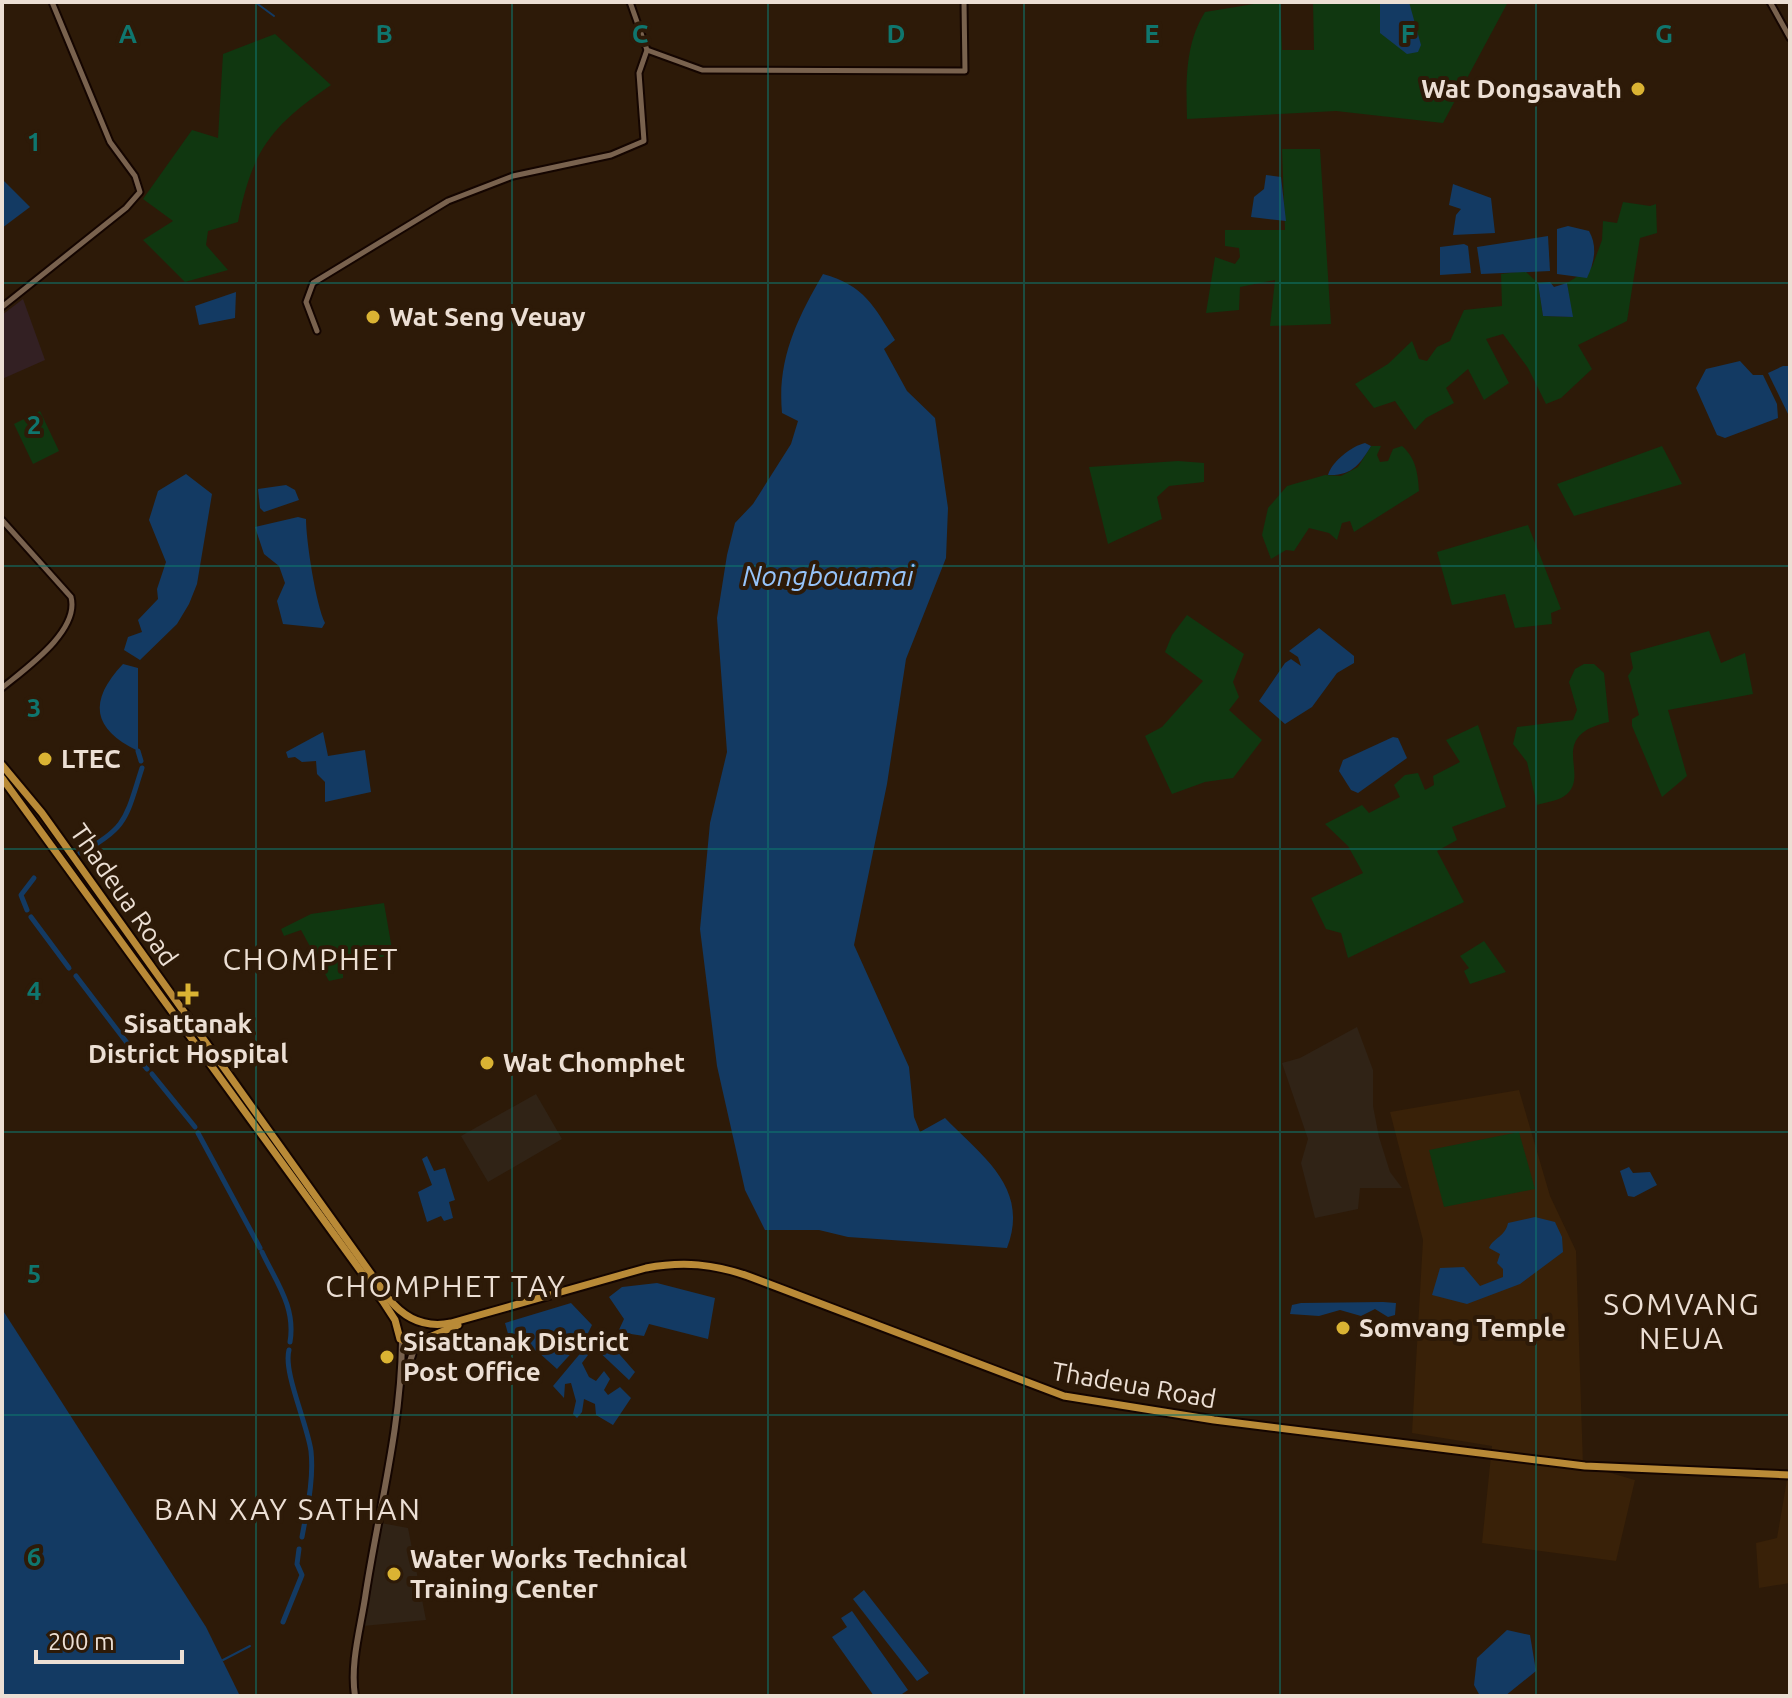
<svg xmlns="http://www.w3.org/2000/svg" width="1792" height="1698" viewBox="0 0 1792 1698" font-family="Ubuntu,sans-serif">
  <rect width="100%" height="100%" fill="#2d1a08"/>
  <g fill="#392108">
    <polygon points="1519,1090 1550,1196 1576,1251 1583,1465 1635,1480 1616,1561 1482,1543 1492,1446 1412,1433 1423,1240 1390,1112"/>
    <polygon points="1788,1474 1790,1583 1759,1588 1756,1543 1777,1538"/>
  </g>
  <polygon fill="#332023" points="23,299 45,360 2,379 2,315"/>
  <g fill="#302316">
    <polygon points="1357,1027 1373,1070 1373,1106 1379,1137 1390,1172 1402,1188 1360,1188 1358,1209 1315,1218 1301,1163 1308,1139 1282,1063 1300,1058"/>
    <polygon points="536,1094 562,1139 488,1182 461,1136"/>
    <polygon points="381,1523 408,1528 426,1620 363,1626"/>
  </g>
  <g fill="#103710">
    <path d="M1266,2H1280L1282,50H1314L1313,2H1508L1443,123L1336,111L1187,119C1186,81 1185,44 1205,12Z"/>
    <path d="M275,34L331,85C271,126 252,150 238,222L208,231L206,245L228,270L185,282L143,240L173,221L143,199L192,130L218,138L223,54Z"/>
    <polygon points="1282,149 1320,149 1331,324 1270,326 1275,280 1240,287 1239,310 1206,313 1215,257 1235,264 1240,257 1239,248 1225,246 1225,230 1285,230"/>
    <polygon points="1623,202 1650,206 1656,204 1657,233 1640,238 1627,321 1578,345 1592,369 1561,398 1546,404 1528,368 1503,334 1486,339 1509,383 1484,400 1468,369 1446,388 1454,403 1426,418 1415,430 1395,401 1374,408 1355,384 1388,364 1412,341 1419,359 1427,361 1437,347 1450,341 1464,310 1502,306 1501,274 1525,271 1538,283 1543,316 1572,317 1567,283 1592,267 1602,240 1603,221 1617,223"/>
    <polygon points="40,411 59,451 33,464 14,424"/>
    <path d="M1371,446H1381L1377,455L1380,462L1388,461L1393,449L1402,446C1416,458 1418,474 1419,491L1354,532L1350,521L1342,523L1337,540L1329,533L1309,528L1294,551L1286,550L1271,559L1262,535L1268,508L1287,486L1325,475L1341,476L1358,467Z"/>
    <polygon points="1662,446 1682,484 1574,516 1557,484"/>
    <polygon points="1178,461 1204,463 1204,482 1169,486 1157,497 1162,519 1108,544 1089,467"/>
    <polygon points="1528,525 1561,609 1551,613 1552,624 1515,628 1505,594 1452,605 1437,552"/>
    <polygon points="1187,615 1244,654 1233,682 1239,697 1229,710 1262,740 1233,778 1205,782 1172,794 1145,736 1162,727 1203,681 1165,652 1172,635"/>
    <polygon points="1709,631 1721,663 1745,653 1753,694 1668,710 1687,776 1662,797 1632,726 1632,719 1639,715 1628,676 1633,668 1630,653"/>
    <path d="M1584,664H1594L1604,673L1609,722C1546,736 1590,773 1567,794C1560,801 1546,802 1537,805L1527,762L1513,744L1517,727L1573,720L1577,710L1569,682L1575,669Z"/>
    <polygon points="1478,725 1506,807 1452,827 1457,840 1437,851 1464,902 1348,958 1341,933 1326,929 1311,898 1363,873 1348,846 1325,824 1362,805 1369,813 1400,797 1394,785 1405,775 1418,773 1425,790 1434,785 1433,776 1460,762 1446,740"/>
    <polygon points="384,903 393,955 343,964 343,978 329,981 301,930 284,936 281,929 311,914"/>
    <polygon points="1484,941 1506,972 1470,984 1464,971 1469,968 1460,956"/>
    <polygon points="1519,1132 1535,1189 1444,1207 1429,1150"/>
  </g>
  <g fill="#133a63">
    <polygon points="1380,2 1409,2 1421,45 1418,52 1407,54 1380,33"/>
    <polygon points="1266,175 1281,177 1286,221 1251,217 1254,197 1264,189"/>
    <polygon points="2,179 30,207 2,228"/>
    <polygon points="1453,184 1491,198 1495,233 1453,235 1456,215 1461,209 1449,205"/>
    <path d="M1568,226L1589,231C1598,247 1594,263 1587,278L1557,274V229Z"/>
    <polygon points="1548,236 1550,271 1481,274 1477,247"/>
    <polygon points="1464,244 1468,246 1471,273 1440,275 1440,247"/>
    <path d="M823,274C865,286 873,305 895,340L884,349L907,391L935,418L948,508L946,558L906,659L887,784L854,945L909,1067L914,1117L920,1132L945,1118C983,1157 1030,1188 1007,1248L848,1237L819,1230H765L745,1190L717,1066L700,929L710,823L727,752L717,618L727,555L735,523L753,504L791,444L798,421L782,413C777,359 797,319 823,274Z"/>
    <polygon points="1550,282 1554,287 1567,283 1573,317 1543,316 1538,283"/>
    <polygon points="236,292 235,318 199,325 195,306"/>
    <polygon points="1740,361 1753,375 1763,375 1777,404 1778,418 1725,438 1717,435 1696,388 1706,369"/>
    <polygon points="1783,366 1790,366 1790,418 1768,373"/>
    <path d="M1365,443L1371,446C1360,464 1352,476 1328,475C1332,461 1352,446 1365,443Z"/>
    <polygon points="186,474 212,494 197,584 189,604 177,624 140,660 124,650 128,637 142,632 138,620 158,599 157,589 166,562 149,520 158,491"/>
    <polygon points="286,485 295,490 299,500 264,512 260,508 258,489"/>
    <path d="M298,517L306,519C306,541 316,605 325,623L322,628L283,624L277,601L285,583L279,566L264,554L255,527Z"/>
    <polygon points="1319,628 1354,656 1354,663 1337,673 1312,707 1285,724 1259,701 1285,663 1291,659 1301,666 1298,657 1289,651"/>
    <path d="M123,664L138,668V751C92,729 88,701 123,664Z"/>
    <polygon points="323,732 328,756 365,750 371,792 325,802 325,782 317,774 316,761 302,762 295,757 288,758 286,752"/>
    <polygon points="1393,737 1398,738 1407,758 1358,793 1351,790 1339,771 1343,760"/>
    <polygon points="427,1156 434,1171 445,1168 455,1200 449,1202 453,1218 444,1221 441,1216 427,1222 418,1192 432,1185 422,1159"/>
    <polygon points="1629,1167 1633,1173 1650,1172 1657,1185 1634,1197 1628,1196 1620,1171"/>
    <path d="M1535,1217L1555,1222L1562,1237L1563,1252L1520,1284L1467,1304L1432,1295L1440,1268L1464,1267L1480,1286L1503,1277V1269L1497,1263L1500,1254L1489,1248C1494,1237 1505,1237 1508,1223Z"/>
    <polygon points="657,1283 715,1298 708,1339 649,1324 644,1336 618,1332 624,1319 609,1297 622,1287"/>
    <polygon points="1383,1302 1396,1303 1395,1315 1388,1317 1375,1309 1361,1316 1340,1310 1319,1316 1290,1314 1292,1305 1301,1303"/>
    <polygon points="571,1303 592,1325 586,1337 557,1369 537,1351 510,1341 505,1323"/>
    <polygon points="2,1309 206,1627 240,1696 2,1696"/>
    <polygon points="599,1331 635,1372 629,1380 594,1347 582,1363 589,1377 596,1381 604,1371 610,1379 604,1390 608,1395 620,1387 631,1398 613,1425 596,1415 595,1404 584,1399 582,1412 577,1418 573,1414 576,1401 571,1383 565,1384 564,1398 553,1386"/>
    <polygon points="864,1590 929,1673 917,1681 853,1599"/>
    <polygon points="852,1611 908,1690 899,1696 874,1696 832,1637 847,1627 841,1618"/>
    <polygon points="1507,1630 1530,1635 1536,1671 1505,1696 1480,1696 1474,1685 1477,1658"/>
  </g>
  <g fill="none" stroke-linecap="round" stroke-linejoin="round">
    <g stroke="#133a63" stroke-width="2">
      <polyline points="255,2 274,16"/>
      <polyline points="223,1660 250,1646"/>
    </g>
    <g stroke="#133a63" stroke-width="5">
      <polyline points="138,751 141,761"/>
      <path d="M80,853C128,828 126,817 142,768"/>
      <polyline points="27,910 21,895 34,878"/>
      <polyline points="31,917 69,968"/>
      <polyline points="76,976 147,1069"/>
      <polyline points="152,1074 195,1127"/>
      <polyline points="198,1133 260,1248"/>
      <path d="M262,1252C276,1282 296,1307 290,1342"/>
      <path d="M289,1350C283,1372 307,1423 311,1451C314,1480 307,1509 302,1537"/>
      <polyline points="283,1622 302,1575 297,1564 299,1549"/>
    </g>
    <defs>
      <g id="tertiary">
        <polyline points="1770,2 1790,38"/>
        <polyline points="647,50 702,70 965,71 964,2"/>
        <polyline points="2,307 126,208 140,192 135,176 110,142 52,2"/>
        <polyline points="317,331 306,302 313,283 448,201 513,176 611,155 644,141 639,73 647,50 630,2"/>
        <path d="M2,520L71,597C80,631 25,669 2,688"/>
      </g>
      <g id="secondary">
        <polyline points="404,1380 416,1343"/>
        <path d="M355,1696C350,1664 360,1630 365,1598C378,1512 401,1429 402,1342"/>
      </g>
      <g id="primary">
        <path d="M2,765L42,813L389,1299C405,1319 426,1328 451,1323L646,1268C683,1261 714,1264 748,1276L1064,1396L1214,1420L1585,1466L1790,1475"/>
        <polyline points="2,778 384,1303 395,1320 400,1339 413,1344 458,1325"/>
      </g>
    </defs>
    <use href="#tertiary" stroke="#140500" stroke-width="9"/>
    <use href="#secondary" stroke="#140500" stroke-width="10"/>
    <use href="#primary" stroke="#140500" stroke-width="11"/>
    <use href="#tertiary" stroke="#79624e" stroke-width="5"/>
    <use href="#secondary" stroke="#79624e" stroke-width="6"/>
    <use href="#primary" stroke="#b98a37" stroke-width="7"/>
  </g>
  <path fill="none" stroke="#0f766e" stroke-width="2" stroke-opacity="0.55" d="M256,2V1696M512,2V1696M768,2V1696M1024,2V1696M1280,2V1696M1536,2V1696M2,283H1790M2,566H1790M2,849H1790M2,1132H1790M2,1415H1790"/>
  <g fill="#dab333" stroke="#2d1a08" stroke-width="3">
    <circle cx="1638" cy="89" r="8"/>
    <circle cx="373" cy="317" r="8"/>
    <circle cx="45" cy="759" r="8"/>
    <path d="M184 982h8v8h8v8h-8v8h-8v-8h-8v-8h8z"/>
    <circle cx="487" cy="1063" r="8"/>
    <circle cx="1343" cy="1328" r="8"/>
    <circle cx="387" cy="1357" r="8"/>
    <circle cx="394" cy="1574" r="8"/>
  </g>
  <g text-anchor="middle" stroke-width="8" stroke-linejoin="round" paint-order="stroke">
    <g font-size="26" font-weight="bold" fill="#ecdfd4" stroke="#2d1a08" text-anchor="start">
      <text x="1622" y="98" text-anchor="end">Wat Dongsavath</text>
      <text x="389" y="326">Wat Seng Veuay</text>
      <text x="61" y="768">LTEC</text>
      <text x="188" y="1033" text-anchor="middle">Sisattanak<tspan x="188" dy="30">District Hospital</tspan></text>
      <text x="503" y="1072">Wat Chomphet</text>
      <text x="1359" y="1337">Somvang Temple</text>
      <text x="403" y="1351">Sisattanak District<tspan x="403" dy="30">Post Office</tspan></text>
      <text x="410" y="1568">Water Works Technical<tspan x="410" dy="30">Training Center</tspan></text>
    </g>
    <g font-size="26" fill="#ecdfd4" stroke="#2d1a08">
      <text transform="translate(124 895) rotate(55)" y="9">Thadeua Road</text>
      <text transform="translate(1134 1385) rotate(10)" y="9">Thadeua Road</text>
    </g>
    <g font-size="28" font-style="italic" fill="#96c4fa" stroke="#2d1a08">
      <text x="828" y="586">Nongbouamai</text>
    </g>
    <g font-size="30" letter-spacing="2" fill="#ecdfd4" stroke="#2d1a08">
      <text x="311" y="970">CHOMPHET</text>
      <text x="446" y="1297">CHOMPHET TAY</text>
      <text x="1682" y="1315">SOMVANG<tspan x="1682" dy="34">NEUA</tspan></text>
      <text x="288" y="1520">BAN XAY SATHAN</text>
    </g>
  </g>
  <g font-size="26" text-anchor="middle" font-weight="bold" fill="#0f766e" stroke="#2d1a08" stroke-width="8" stroke-linejoin="round" paint-order="stroke">
    <text x="128" y="43">A</text>
    <text x="384" y="43">B</text>
    <text x="640" y="43">C</text>
    <text x="896" y="43">D</text>
    <text x="1152" y="43">E</text>
    <text x="1408" y="43">F</text>
    <text x="1664" y="43">G</text>
    <text x="34" y="151">1</text>
    <text x="34" y="434">2</text>
    <text x="34" y="717">3</text>
    <text x="34" y="1000">4</text>
    <text x="34" y="1283">5</text>
    <text x="34" y="1566">6</text>
  </g>
  <rect width="1792" height="1698" fill="none" stroke="#ecdfd4" stroke-width="8"/>
  <path d="M36 1650v12h146v-12" fill="none" stroke="#ecdfd4" stroke-width="4"/>
  <text x="48" y="1650" font-size="24" fill="#ecdfd4" stroke="#2d1a08" stroke-width="6" paint-order="stroke">200 m</text>
</svg>
